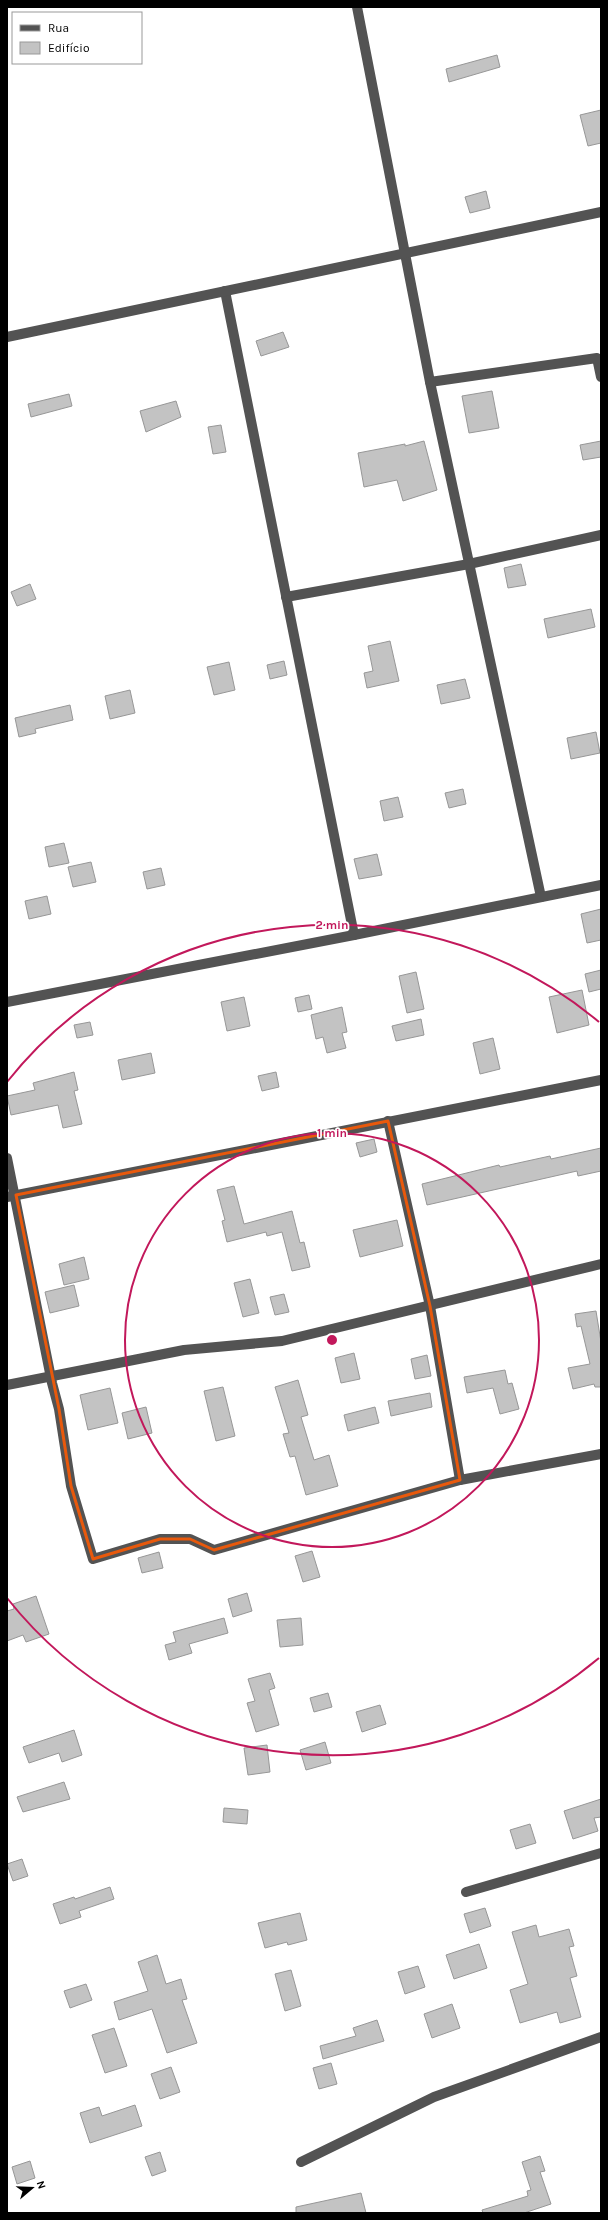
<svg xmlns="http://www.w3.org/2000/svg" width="608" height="2220" viewBox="0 0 608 2220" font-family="Karla,sans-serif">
  <rect width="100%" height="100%" fill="#fff"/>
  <g fill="#c3c3c3" stroke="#979797">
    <polygon points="497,55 500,67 449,82 446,69"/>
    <polygon points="601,110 601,143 588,146 580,115"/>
    <polygon points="486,191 490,208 470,213 465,197"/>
    <polygon points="283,332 289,347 261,356 256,341"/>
    <polygon points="492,391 499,428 469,433 462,396"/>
    <polygon points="69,394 72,406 31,417 28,404"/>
    <polygon points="176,401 181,417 146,432 140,411"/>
    <polygon points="221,425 226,452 213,454 208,427"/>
    <polygon points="424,441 437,490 403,501 397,480 364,487 358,453 405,444 405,446"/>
    <polygon points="601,441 601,457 583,460 580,445"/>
    <polygon points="521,564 526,585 508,588 504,568"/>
    <polygon points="30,584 36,599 17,606 11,592"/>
    <polygon points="591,609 595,627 548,638 544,619"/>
    <polygon points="390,641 399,681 367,688 364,673 373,671 368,646"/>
    <polygon points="284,661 287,675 270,679 267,665"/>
    <polygon points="229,662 235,690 214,695 207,667"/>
    <polygon points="465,679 470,698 441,704 437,685"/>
    <polygon points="130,690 135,713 110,719 105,696"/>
    <polygon points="70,705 73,720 35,729 36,733 19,737 15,718"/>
    <polygon points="596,732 600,753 571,759 567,738"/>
    <polygon points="463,789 466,804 449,808 445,793"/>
    <polygon points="398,797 403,817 384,821 380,801"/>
    <polygon points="64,843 69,863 49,867 45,847"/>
    <polygon points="377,854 382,875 359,879 354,859"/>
    <polygon points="91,862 96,882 73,887 68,867"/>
    <polygon points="161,868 165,885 147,889 143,872"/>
    <polygon points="47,896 51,914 29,919 25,901"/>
    <polygon points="601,909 601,940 587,943 581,914"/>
    <polygon points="601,970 601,989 589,992 585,974"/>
    <polygon points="416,972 424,1009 407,1013 399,976"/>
    <polygon points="582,990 589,1025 557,1033 549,997"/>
    <polygon points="309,995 312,1009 298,1012 295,998"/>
    <polygon points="244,997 250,1026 227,1031 221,1002"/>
    <polygon points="342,1007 347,1032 342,1033 346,1048 327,1053 323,1037 316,1039 311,1015"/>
    <polygon points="421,1019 424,1035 396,1041 392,1026"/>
    <polygon points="90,1022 93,1035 77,1038 74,1025"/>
    <polygon points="493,1038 500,1069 480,1074 473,1043"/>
    <polygon points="151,1053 155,1073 122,1080 118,1060"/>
    <polygon points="74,1072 78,1090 74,1091 82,1124 63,1128 58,1105 11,1115 7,1096 35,1090 33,1083"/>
    <polygon points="276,1072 279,1087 262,1091 258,1076"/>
    <polygon points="374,1139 377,1152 360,1157 356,1143"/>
    <polygon points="601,1148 601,1171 578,1176 577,1171 427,1205 422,1184 499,1165 500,1167 550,1156 551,1159"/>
    <polygon points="234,1186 244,1224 292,1211 300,1243 304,1242 310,1267 292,1271 282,1232 267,1236 266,1232 227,1242 222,1221 225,1220 217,1190"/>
    <polygon points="397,1220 403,1246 360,1257 353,1230"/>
    <polygon points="84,1257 89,1279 64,1285 59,1264"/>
    <polygon points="250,1279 259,1313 243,1317 234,1283"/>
    <polygon points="74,1285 79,1306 50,1313 45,1292"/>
    <polygon points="284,1294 289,1312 275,1315 270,1297"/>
    <polygon points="596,1311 601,1342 601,1387 595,1387 594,1384 573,1389 568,1368 590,1364 581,1326 577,1327 575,1314"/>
    <polygon points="354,1353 360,1379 341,1383 335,1358"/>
    <polygon points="427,1355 431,1376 415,1379 411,1359"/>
    <polygon points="505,1370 508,1384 512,1383 519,1409 500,1414 493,1388 467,1393 464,1377"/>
    <polygon points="298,1380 308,1415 301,1417 314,1460 329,1455 338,1486 306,1495 295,1456 290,1457 283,1434 289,1433 275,1387"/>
    <polygon points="223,1387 235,1436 216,1441 204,1391"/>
    <polygon points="110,1388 118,1423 88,1430 80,1395"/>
    <polygon points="430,1393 432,1407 391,1416 388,1401"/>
    <polygon points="146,1407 152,1433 128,1439 122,1413"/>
    <polygon points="375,1407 379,1423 348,1431 344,1415"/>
    <polygon points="312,1551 320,1577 303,1582 295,1556"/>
    <polygon points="159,1552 163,1568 142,1573 138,1558"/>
    <polygon points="247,1593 252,1611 233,1617 228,1599"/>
    <polygon points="36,1596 49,1634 26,1642 23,1635 7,1641 7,1611 14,1609 13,1604"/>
    <polygon points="224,1618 228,1633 189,1644 192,1653 169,1660 165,1645 176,1642 173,1632"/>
    <polygon points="301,1618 303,1645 280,1647 277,1620"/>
    <polygon points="270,1673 275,1688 269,1690 279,1725 256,1732 247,1703 255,1701 248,1679"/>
    <polygon points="328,1693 332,1707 314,1712 310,1698"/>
    <polygon points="380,1705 386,1724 362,1732 356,1712"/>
    <polygon points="74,1730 82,1755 62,1762 59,1753 29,1763 23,1747"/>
    <polygon points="325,1742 331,1763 306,1770 300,1750"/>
    <polygon points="267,1745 270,1772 248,1775 244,1748"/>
    <polygon points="64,1782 70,1799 23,1812 17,1797"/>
    <polygon points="601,1799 601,1817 594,1818 598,1831 573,1839 564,1811"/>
    <polygon points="224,1808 248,1810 247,1824 223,1822"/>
    <polygon points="530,1824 536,1843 516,1849 510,1830"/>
    <polygon points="22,1859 28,1876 13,1881 7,1864"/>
    <polygon points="110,1887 114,1899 79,1911 81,1917 60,1924 53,1904 74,1897 75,1899"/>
    <polygon points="485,1908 491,1926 470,1933 464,1914"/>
    <polygon points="300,1913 307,1940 288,1945 287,1942 265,1948 258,1923"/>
    <polygon points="536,1925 539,1937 569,1929 574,1946 569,1947 577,1976 570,1978 581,2017 560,2023 557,2012 520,2023 510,1990 528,1984 512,1932"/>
    <polygon points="479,1944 487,1968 454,1979 446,1955"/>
    <polygon points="157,1955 166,1984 181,1979 187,1999 182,2000 197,2043 167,2053 152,2009 119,2020 114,2002 148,1991 138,1962"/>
    <polygon points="418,1966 425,1987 405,1994 398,1972"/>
    <polygon points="291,1970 301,2006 285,2011 275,1974"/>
    <polygon points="86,1984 92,2000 70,2008 64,1991"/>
    <polygon points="452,2004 460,2028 432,2038 424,2014"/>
    <polygon points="377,2020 384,2041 323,2059 320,2046 356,2036 353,2028"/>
    <polygon points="114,2028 127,2066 105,2073 92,2035"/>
    <polygon points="331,2063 337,2084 319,2089 313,2068"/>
    <polygon points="171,2067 180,2092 160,2099 151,2074"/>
    <polygon points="135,2105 142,2126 90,2143 80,2113 99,2107 102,2116"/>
    <polygon points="160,2152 166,2171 152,2176 145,2157"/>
    <polygon points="540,2156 545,2171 540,2172 551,2204 524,2213 483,2213 482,2210 528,2196 527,2191 531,2190 522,2162"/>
    <polygon points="30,2161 35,2178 17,2184 12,2167"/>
    <polygon points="361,2193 366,2213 296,2213 296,2207"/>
  </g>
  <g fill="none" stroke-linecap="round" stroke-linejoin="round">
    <g stroke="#535353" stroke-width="10">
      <polyline points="357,7 430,382 541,897"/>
      <polyline points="225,291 354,935"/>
      <polyline points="7,337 601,212"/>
      <polyline points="430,382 597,358 601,377"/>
      <polyline points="286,597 469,564 601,535"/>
      <polyline points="7,1002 354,935 601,885"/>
      <polyline points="388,1121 430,1306 460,1480"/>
      <polyline points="7,1158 52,1383 59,1409 71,1486 93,1559 160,1539 190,1539 214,1550 460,1480 601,1454"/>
      <polyline points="7,1197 601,1080"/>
      <polyline points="7,1385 184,1350 282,1341 601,1264"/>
      <polyline points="466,1892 601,1853"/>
      <polyline points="301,2162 434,2097 601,2037"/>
    </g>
  </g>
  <path fill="none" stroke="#e8590c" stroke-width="3" stroke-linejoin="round" d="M388,1121L430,1306L460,1480L214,1550L190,1539H160L93,1559L71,1486L59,1409L16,1195Z"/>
  <g fill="none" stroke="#c2185b" stroke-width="2">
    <circle cx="332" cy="1340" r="207"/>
    <path d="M599 1658A415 415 0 0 1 7 1598M7 1082A415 415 0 0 1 599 1022"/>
  </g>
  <circle cx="332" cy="1340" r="6" fill="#c2185b" stroke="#fff" stroke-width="2"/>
  <g font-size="12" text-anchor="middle" font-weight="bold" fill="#c2185b" stroke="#fff" stroke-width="3.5" stroke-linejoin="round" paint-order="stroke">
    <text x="332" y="929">2 min</text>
    <text x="332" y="1137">1 min</text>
  </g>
  <rect width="608" height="2220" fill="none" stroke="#000000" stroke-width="16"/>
  <rect x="12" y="12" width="130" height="52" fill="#ffffff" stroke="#999999"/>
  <rect x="20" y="25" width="20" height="6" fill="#535353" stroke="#999999"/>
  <text x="48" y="32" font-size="12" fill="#000000">Rua</text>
  <rect x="20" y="42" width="20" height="12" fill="#c3c3c3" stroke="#999999"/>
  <text x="48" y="52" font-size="12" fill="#000000">Edifício</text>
  <g transform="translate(32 2188) rotate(71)" stroke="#ffffff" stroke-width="3" paint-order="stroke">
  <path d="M0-3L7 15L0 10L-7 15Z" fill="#000000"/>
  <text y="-6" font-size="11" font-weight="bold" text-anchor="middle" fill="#000000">N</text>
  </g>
</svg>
